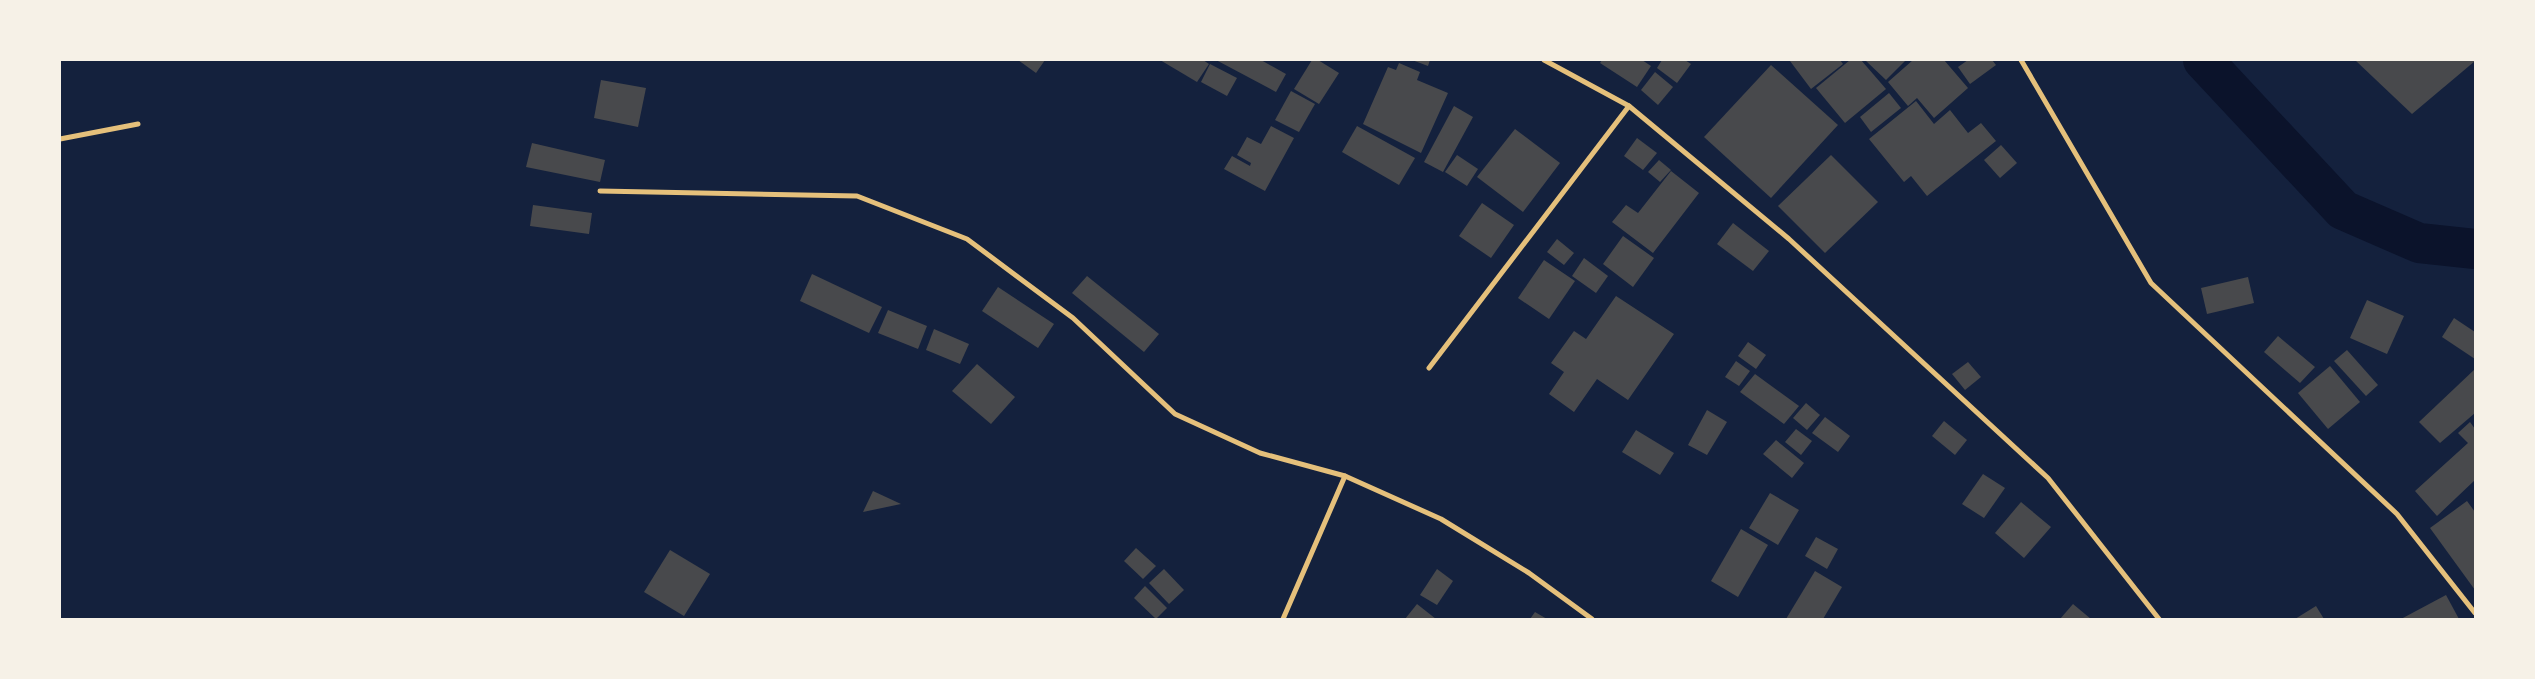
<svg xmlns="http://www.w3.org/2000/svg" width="2535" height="679" viewBox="0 0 2535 679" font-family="Barlow,sans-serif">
  <rect width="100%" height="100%" fill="#14213d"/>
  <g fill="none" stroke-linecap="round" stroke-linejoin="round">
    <polyline stroke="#0b132b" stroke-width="40" points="2203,60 2343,210 2419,243 2475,249"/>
  </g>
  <g fill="#48494c">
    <polygon points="1018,60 1045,60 1036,73"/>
    <polygon points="1160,60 1203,60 1209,64 1197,82"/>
    <polygon points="1216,60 1261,60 1286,74 1276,92"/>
    <polygon points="1312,60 1318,60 1339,73 1319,104 1294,89"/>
    <polygon points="1412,60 1430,60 1428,66"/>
    <polygon points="1602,60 1642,60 1651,66 1637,87 1600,63"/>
    <polygon points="1662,60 1685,60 1691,64 1677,83 1657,68"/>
    <polygon points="1792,60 1840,60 1843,64 1811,89 1790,61"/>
    <polygon points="1850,60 1861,60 1886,89 1845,123 1816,88"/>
    <polygon points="1865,60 1906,60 1886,80"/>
    <polygon points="1913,60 1944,60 1968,88 1934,118 1917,98 1908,106 1888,82"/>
    <polygon points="1968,60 1992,60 1996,65 1970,84 1958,67"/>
    <polygon points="2355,60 2475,60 2475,61 2412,114"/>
    <polygon points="1399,63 1420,72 1417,80 1448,93 1421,153 1363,124 1388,67 1396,70"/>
    <polygon points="1210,64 1237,78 1227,96 1201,82"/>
    <polygon points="1771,65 1838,125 1771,198 1704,137"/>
    <polygon points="1655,72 1673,87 1658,105 1641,90"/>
    <polygon points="601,80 646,88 638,127 594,118"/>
    <polygon points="1291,91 1315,104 1299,132 1275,120"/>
    <polygon points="1889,93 1901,108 1871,132 1860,117"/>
    <polygon points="1916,101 1934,124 1950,110 1968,133 1981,123 1996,141 1927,196 1911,176 1904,182 1869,139"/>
    <polygon points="1454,106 1473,117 1443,172 1424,162"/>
    <polygon points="1271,126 1294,138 1265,191 1224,169 1232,156 1250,166 1251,163 1237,155 1247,137 1261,144"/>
    <polygon points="1357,126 1415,158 1399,185 1342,152"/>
    <polygon points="1515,129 1560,163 1523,212 1477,177"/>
    <polygon points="1637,138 1657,153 1643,170 1624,156"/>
    <polygon points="532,143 605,160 600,182 526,167"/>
    <polygon points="2001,145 2017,163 2000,178 1984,160"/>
    <polygon points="1457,155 1478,169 1467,186 1445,172"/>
    <polygon points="1831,155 1878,202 1825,253 1778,206"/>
    <polygon points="1659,160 1671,170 1660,182 1648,172"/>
    <polygon points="1671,171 1699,193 1653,253 1612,222 1626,205 1638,213"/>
    <polygon points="1482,203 1514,225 1491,258 1459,236"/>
    <polygon points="533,205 592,213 589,234 530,226"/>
    <polygon points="1733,223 1769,251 1753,271 1717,244"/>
    <polygon points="1623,236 1654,258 1633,287 1603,264"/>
    <polygon points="1557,239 1574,253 1564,265 1547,252"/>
    <polygon points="1584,258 1608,276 1596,293 1572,276"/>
    <polygon points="1544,260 1575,281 1549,319 1518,298"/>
    <polygon points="812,274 882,307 869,333 800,301"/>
    <polygon points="1087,276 1159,334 1144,352 1072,293"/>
    <polygon points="2248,277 2254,303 2207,314 2201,288"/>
    <polygon points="998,287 1054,324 1038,348 982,311"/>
    <polygon points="1616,296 1674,334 1628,400 1597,379 1574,412 1549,394 1564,372 1551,363 1574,331 1586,339"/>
    <polygon points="2367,300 2404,316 2387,354 2350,338"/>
    <polygon points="888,310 927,326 918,349 878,333"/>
    <polygon points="2454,318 2475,332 2475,359 2442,337"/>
    <polygon points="934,329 969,344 960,364 926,350"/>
    <polygon points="2278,336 2315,367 2300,383 2264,352"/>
    <polygon points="1748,342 1766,355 1756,369 1738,356"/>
    <polygon points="2347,350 2378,385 2366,396 2334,361"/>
    <polygon points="1736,361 1750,371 1739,386 1725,377"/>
    <polygon points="1968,362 1981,377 1965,390 1952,374"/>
    <polygon points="977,364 1015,397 991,424 952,391"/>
    <polygon points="2330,366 2360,402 2328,429 2298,393"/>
    <polygon points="2475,369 2475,413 2440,443 2419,422"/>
    <polygon points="1755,374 1799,406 1784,424 1740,392"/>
    <polygon points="1806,403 1820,415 1807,430 1793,418"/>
    <polygon points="1707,410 1727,422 1707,455 1688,445"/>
    <polygon points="1825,417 1850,436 1838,452 1812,433"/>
    <polygon points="1944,421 1967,440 1955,455 1932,436"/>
    <polygon points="2470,422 2475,429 2475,480 2437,516 2415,491 2468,443 2458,433"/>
    <polygon points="1796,429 1812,441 1801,455 1785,442"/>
    <polygon points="1636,430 1674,453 1660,475 1622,452"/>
    <polygon points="1776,440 1804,463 1792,478 1763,454"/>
    <polygon points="1983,474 2005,488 1984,518 1962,504"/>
    <polygon points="873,491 901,504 863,512"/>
    <polygon points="1770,493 1799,510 1778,545 1749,528"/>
    <polygon points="2467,501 2475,512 2475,590 2430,528"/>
    <polygon points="2021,502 2051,527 2024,558 1995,533"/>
    <polygon points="1741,529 1768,545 1738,597 1711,581"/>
    <polygon points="1816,537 1838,549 1827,569 1805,556"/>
    <polygon points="1136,548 1156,566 1143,579 1124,561"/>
    <polygon points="670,550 710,574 684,616 644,592"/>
    <polygon points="1164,569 1184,590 1169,604 1149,583"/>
    <polygon points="1437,569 1453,581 1437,605 1420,595"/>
    <polygon points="1815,571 1842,587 1823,619 1786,619"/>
    <polygon points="1145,586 1167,608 1156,619 1134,598"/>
    <polygon points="2446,595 2459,619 2401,619"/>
    <polygon points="1417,604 1436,619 1405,619"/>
    <polygon points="2073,604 2091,619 2060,619"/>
    <polygon points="2316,606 2324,619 2295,619"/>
    <polygon points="1535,612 1547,619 1530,619"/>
  </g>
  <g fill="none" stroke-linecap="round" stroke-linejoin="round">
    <g stroke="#e5c07b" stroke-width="5">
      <polyline points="1544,60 1629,106 1789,239 2048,478 2159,619"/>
      <polyline points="2021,60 2151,283 2397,514 2475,613"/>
      <polyline points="60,139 138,124"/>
      <polyline points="600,191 857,196 967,239 1073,318 1175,414 1260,453 1345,476 1441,519 1529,573 1592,619"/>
      <polyline points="1429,368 1629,106"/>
      <polyline points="1283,619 1345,476"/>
    </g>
  </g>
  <rect width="2535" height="679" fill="none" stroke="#f6f1e7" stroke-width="122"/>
</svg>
